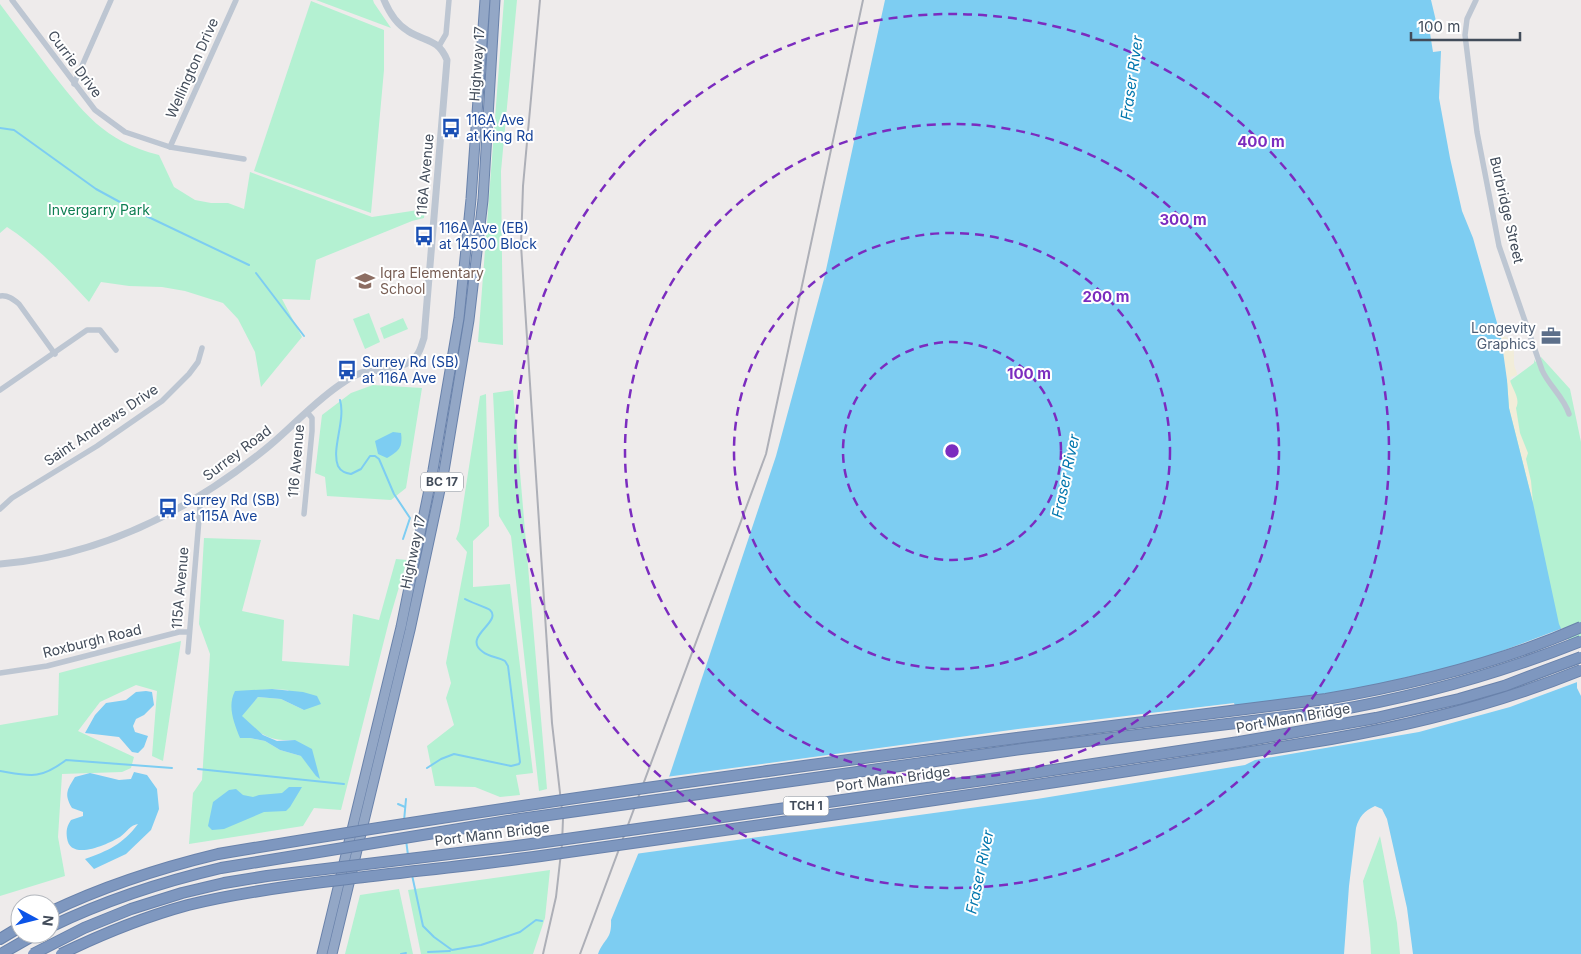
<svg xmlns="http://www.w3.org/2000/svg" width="1581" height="954" viewBox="0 0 1581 954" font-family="Inter,sans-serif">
  <rect width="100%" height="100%" fill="#eeebeb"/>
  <g fill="#b4f1d2" fill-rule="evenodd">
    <polygon points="316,0 373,0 374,3 391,28"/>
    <polygon points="504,0 517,0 501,171 503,345 478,342"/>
    <polygon points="311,1 384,30 384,70 371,213 254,171"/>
    <path d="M0,4C16,26 33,47 49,69C83,112 103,141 159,155L174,187L195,200L211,203H228L244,209L250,172L372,217L425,209L424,218L412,221L316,260L310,300L282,299L302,337L261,387L255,352L238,319L223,303L185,291L162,287L129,286L101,282L89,302C64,275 38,247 7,227L0,233Z"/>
    <polygon points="369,313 380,342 365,349 353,319"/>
    <polygon points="403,318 408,329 384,339 380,328"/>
    <polygon points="1541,357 1570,389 1581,442 1581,640 1570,645 1554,634 1503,386 1534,363 1534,359 1535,362"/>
    <polygon points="373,385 422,388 406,488 391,500 327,496 325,477 315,473 322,415 351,393"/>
    <polygon points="513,390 547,789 539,791 511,536 499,516 493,393"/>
    <polygon points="486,394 489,526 473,541 473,587 510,584 533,773 516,775 520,795 500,797 475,787 435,786 427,746 454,725 446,698 451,683 446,663 467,552 456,539 459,531 480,396"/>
    <path d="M204,538L261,540L242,611L284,620L282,661L349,666L353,614L379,620L396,559L407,560L389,621L341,810L314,808L303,826L189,844L193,793L202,780L210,654L199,624ZM272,689L288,690L304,710L281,699L258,697L241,716C262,735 266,741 295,740L301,756L280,750L265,741L250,738H240L235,692Z"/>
    <polygon points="181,641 163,761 152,756 157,691 136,685 100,702 78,731 134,757 131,768 122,772 62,774 58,837 65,876 0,896 0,725 58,715 59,673"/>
    <polygon points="1380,836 1397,923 1400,954 1371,954 1370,938 1363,881"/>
    <polygon points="550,870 545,918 533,954 421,954 408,890"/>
    <polygon points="399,889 413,954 345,954 360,895"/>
  </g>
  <path fill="#f2edd9" d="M1504,336C1515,341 1514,352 1514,363C1514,368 1517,370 1517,375L1511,377L1510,380C1512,389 1521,398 1516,408L1520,433L1528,453L1526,459L1531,481L1533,503L1509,408L1507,380L1501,337Z"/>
  <g fill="#7dcdf2">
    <path d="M885,0H1431L1436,21L1430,33L1433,52L1441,51L1439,98L1450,158L1462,211L1473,238L1501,337L1507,380L1509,408L1533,503L1559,624L1572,653L1577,669V688L1581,696V954H1413L1407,908L1387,819L1382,809L1375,806C1364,811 1359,817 1356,828L1349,886L1344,954H598C604,938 612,940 611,920L666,786L776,456L824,279Z"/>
    <path d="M393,432L401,433C403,447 399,451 387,458L378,454L375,441Z"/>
    <path d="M272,689L303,692L317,696L321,704L304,710L281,699L258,697L242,716L263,735L277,741L295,740L312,749L320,779L316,776L301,756L280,750L265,741L250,738H240C234,723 227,706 235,691Z"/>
    <polygon points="146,691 152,692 154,705 144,715 136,719 133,726 135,732 148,736 144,747 138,753 132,752 119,737 85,733 95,715 106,703 126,700 136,692"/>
    <path d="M134,772L147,775L157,789L159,809L151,830L126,854L94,869L85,859C108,851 123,844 138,824C130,825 127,832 120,837C108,844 70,862 67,838C66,830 67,826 71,820L83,816V812L72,808C64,794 67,790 75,777L90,773L119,780L131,779Z"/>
    <polygon points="289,787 302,787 290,807 286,811 264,812 224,829 212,830 208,826 213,802 229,790 236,789 243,795 253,797 259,795 282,793"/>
  </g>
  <polygon fill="#eeebeb" points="1563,628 1574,652 1580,669 1580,681 1510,707 1419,732 1255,760 1245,765 1037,799 635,854 666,777 1026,728 1234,703 1235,706 1325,694 1369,686 1451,667 1494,654"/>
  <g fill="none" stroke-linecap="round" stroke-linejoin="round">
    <g stroke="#7dcdf2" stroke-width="2">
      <polyline points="0,128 14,130 96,189 140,213 249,265"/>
      <polyline points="256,273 304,336"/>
      <path d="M340,400C346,420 331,449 338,466C341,472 346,473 351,474L361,469L370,456H375L379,459L394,494L410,518L403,539"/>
      <path d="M427,768L441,759L454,754L511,766L519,764L520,762L508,666L505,661C498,657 489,657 483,652C461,637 503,622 490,610C488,608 470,602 465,599"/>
      <polyline points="198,769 344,784"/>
      <path d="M0,771C30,776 40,780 66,760L172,768"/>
      <polyline points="398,804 405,807"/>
      <polyline points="404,821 406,799"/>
      <polyline points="406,840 408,855"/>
      <polyline points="412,875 423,926 434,937 452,950 481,945 520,932 536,920 542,921"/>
      <polyline points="428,952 450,951"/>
      <polyline points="401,954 406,953"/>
    </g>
    <defs>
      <g id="trunk">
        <polyline points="322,954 401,627 433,470 459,318 471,199 485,0"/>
        <polyline points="332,954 410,630 444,471 469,320 483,200 495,0"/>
      </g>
      <g id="motorway">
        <polyline points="0,939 20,927"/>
        <polyline points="1,954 36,934"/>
      </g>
    </defs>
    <use href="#trunk" stroke="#6982ab" stroke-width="11"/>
    <use href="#motorway" stroke="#6982ab" stroke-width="12"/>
    <g stroke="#bdc6d2" stroke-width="5.5">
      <polyline points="12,0 95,110 125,132 170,147 244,159"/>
      <path d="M1476,0L1467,19L1465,35L1477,132L1499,246L1542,370C1549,386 1564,397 1569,414"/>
      <polyline points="439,46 446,34 449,0"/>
      <polyline points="74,84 111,0"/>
      <polyline points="170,147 236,0"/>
      <path d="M0,296C8,295 13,299 19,304L55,354"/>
      <polyline points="0,390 87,330 100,330 116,350"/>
      <polyline points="0,509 12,498 97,446 162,401 189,374 198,362 202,348"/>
      <polyline points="304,514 312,431 312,418 307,412"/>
      <polyline points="188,652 201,495"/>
      <polyline points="0,673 47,666 179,632 189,632"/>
    </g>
    <path stroke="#bdc6d2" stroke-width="7" d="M0,564C99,556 187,512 263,451C291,429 314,401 344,382C349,378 355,375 361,373C378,369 405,371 417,355C421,350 422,343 424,338L447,60C438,38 425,42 408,31C396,24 389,12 384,0"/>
    <use href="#trunk" stroke="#93a7c6" stroke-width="9"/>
    <use href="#motorway" stroke="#7e97bf" stroke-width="10"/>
    <g stroke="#adafb7" stroke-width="2">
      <polyline points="540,0 523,186 521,245 552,723 563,819 562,844 556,897 543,954"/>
      <polyline points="580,954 766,454 863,0"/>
    </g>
    <defs>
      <g id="motorway-bridge">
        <path d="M50,912C104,886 160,868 218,854C586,792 956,745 1326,699C1413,684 1500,663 1581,627"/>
        <path d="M50,927C106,900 161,882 221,868L520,819L1029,748L1327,712C1415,697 1499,674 1581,641"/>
        <polyline points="33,954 84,928 131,909 182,893 224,883 267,876 524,845 779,809 1033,773 1239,742 1376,718 1459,699 1504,686 1581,657"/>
        <path d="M61,954C102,934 144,917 188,905C241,892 295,885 348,879C413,871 477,865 541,856C805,819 1068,782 1331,739C1417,724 1500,703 1581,670"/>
      </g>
    </defs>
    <use href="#motorway-bridge" stroke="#6982ab" stroke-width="12" stroke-linecap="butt"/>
    <use href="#motorway-bridge" stroke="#7e97bf" stroke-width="10"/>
  </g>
  <g fill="none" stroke="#7b2cbf" stroke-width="2.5" stroke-dasharray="9 6">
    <circle cx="952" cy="451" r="109"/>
    <circle cx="952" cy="451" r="218"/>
    <circle cx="952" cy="451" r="327"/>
    <circle cx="952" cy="451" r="437"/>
  </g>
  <defs>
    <symbol id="bus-bare" viewBox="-9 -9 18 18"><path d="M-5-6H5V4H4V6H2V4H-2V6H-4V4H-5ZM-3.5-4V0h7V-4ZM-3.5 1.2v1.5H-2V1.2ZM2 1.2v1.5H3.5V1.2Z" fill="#1a4fb4" stroke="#fff" stroke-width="2.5" paint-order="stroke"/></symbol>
    <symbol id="school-bare" viewBox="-9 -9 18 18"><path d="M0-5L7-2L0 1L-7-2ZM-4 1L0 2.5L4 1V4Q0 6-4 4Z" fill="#8d6e63" stroke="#fff" stroke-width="2.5" paint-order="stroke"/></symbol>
    <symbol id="office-bare" viewBox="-9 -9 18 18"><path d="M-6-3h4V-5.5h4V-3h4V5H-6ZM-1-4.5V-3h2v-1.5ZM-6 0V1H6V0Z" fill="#5c6f8a" stroke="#fff" stroke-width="2.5" paint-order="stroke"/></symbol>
  </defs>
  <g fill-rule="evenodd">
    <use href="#bus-bare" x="437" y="114" width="28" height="28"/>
    <use href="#bus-bare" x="410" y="222" width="28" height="28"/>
    <use href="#school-bare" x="351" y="267" width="28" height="28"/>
    <use href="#office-bare" x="1537" y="322" width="28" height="28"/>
    <use href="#bus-bare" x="333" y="356" width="28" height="28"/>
    <use href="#bus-bare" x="154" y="494" width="28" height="28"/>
  </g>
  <g text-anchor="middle" stroke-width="4" stroke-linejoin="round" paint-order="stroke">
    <g fill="#fff" stroke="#7b828c" stroke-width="1">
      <rect x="421" y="472.5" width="42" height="19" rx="4"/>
      <rect x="783.5" y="796.5" width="45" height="19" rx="4"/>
    </g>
    <g font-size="12" font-weight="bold" fill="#424c5a">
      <text x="442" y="486">BC 17</text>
      <text x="806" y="810">TCH 1</text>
    </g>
    <g font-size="14" fill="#424c5a" stroke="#fff">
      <text transform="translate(75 64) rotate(53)" y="5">Currie Drive</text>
      <text transform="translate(477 64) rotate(-86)" y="5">Highway 17</text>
      <text transform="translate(192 68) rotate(-66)" y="5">Wellington Drive</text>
      <text transform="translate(425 175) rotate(-85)" y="5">116A Avenue</text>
      <text transform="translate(1507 210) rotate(77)" y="5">Burbridge Street</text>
      <text transform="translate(101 425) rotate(-34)" y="5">Saint Andrews Drive</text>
      <text transform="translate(237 453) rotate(-37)" y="5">Surrey Road</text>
      <text transform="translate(296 461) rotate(-85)" y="5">116 Avenue</text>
      <text transform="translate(413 552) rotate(-78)" y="5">Highway 17</text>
      <text transform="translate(180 588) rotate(-85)" y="5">115A Avenue</text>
      <text transform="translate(92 641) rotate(-14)" y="5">Roxburgh Road</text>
      <text transform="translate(1293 718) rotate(-10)" y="5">Port Mann Bridge</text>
      <text transform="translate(893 779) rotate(-8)" y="5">Port Mann Bridge</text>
      <text transform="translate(492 834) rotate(-7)" y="5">Port Mann Bridge</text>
    </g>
    <g font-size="14" fill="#164399" stroke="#fff" text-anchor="start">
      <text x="466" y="125">116A Ave<tspan x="466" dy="16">at King Rd</tspan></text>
      <text x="439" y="233">116A Ave (EB)<tspan x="439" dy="16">at 14500 Block</tspan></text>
      <text x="362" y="367">Surrey Rd (SB)<tspan x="362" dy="16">at 116A Ave</tspan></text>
      <text x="183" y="505">Surrey Rd (SB)<tspan x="183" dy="16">at 115A Ave</tspan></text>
    </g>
    <g font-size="14" fill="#0f7f53" stroke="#fff">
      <text x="99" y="215">Invergarry Park</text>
    </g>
    <g font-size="14" fill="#785e54" stroke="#fff" text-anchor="start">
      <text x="380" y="278">Iqra Elementary<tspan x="380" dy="16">School</tspan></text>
    </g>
    <g font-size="14" fill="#4e5e75" stroke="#fff" text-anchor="end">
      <text x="1536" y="333">Longevity<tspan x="1536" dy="16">Graphics</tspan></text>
    </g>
    <g font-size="15" font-style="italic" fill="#0277ae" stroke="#fff">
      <text transform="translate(1132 78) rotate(-82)" y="5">Fraser River</text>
      <text transform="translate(1066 476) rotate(-78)" y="5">Fraser River</text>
      <text transform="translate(980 872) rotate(-78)" y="5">Fraser River</text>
    </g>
  </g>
  <circle cx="952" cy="451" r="8" fill="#7b2cbf" stroke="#fff" stroke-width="2.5"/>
  <g font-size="15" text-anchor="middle" font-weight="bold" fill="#7b2cbf" stroke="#fff" stroke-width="4" stroke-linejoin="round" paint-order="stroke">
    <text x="1261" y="147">400 m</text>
    <text x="1183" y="225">300 m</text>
    <text x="1106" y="302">200 m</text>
    <text x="1029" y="379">100 m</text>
  </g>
  <g transform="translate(35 919) rotate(97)"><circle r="24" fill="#ffffff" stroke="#b3b7bd"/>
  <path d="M0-4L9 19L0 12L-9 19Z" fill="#0b54e8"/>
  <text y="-8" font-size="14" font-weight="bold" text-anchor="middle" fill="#424c5a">N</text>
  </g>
  <path d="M1411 32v8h109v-8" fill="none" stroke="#424c5a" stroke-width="2.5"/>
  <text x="1418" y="32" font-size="15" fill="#424c5a" stroke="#ffffff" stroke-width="4" paint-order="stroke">100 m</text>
</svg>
